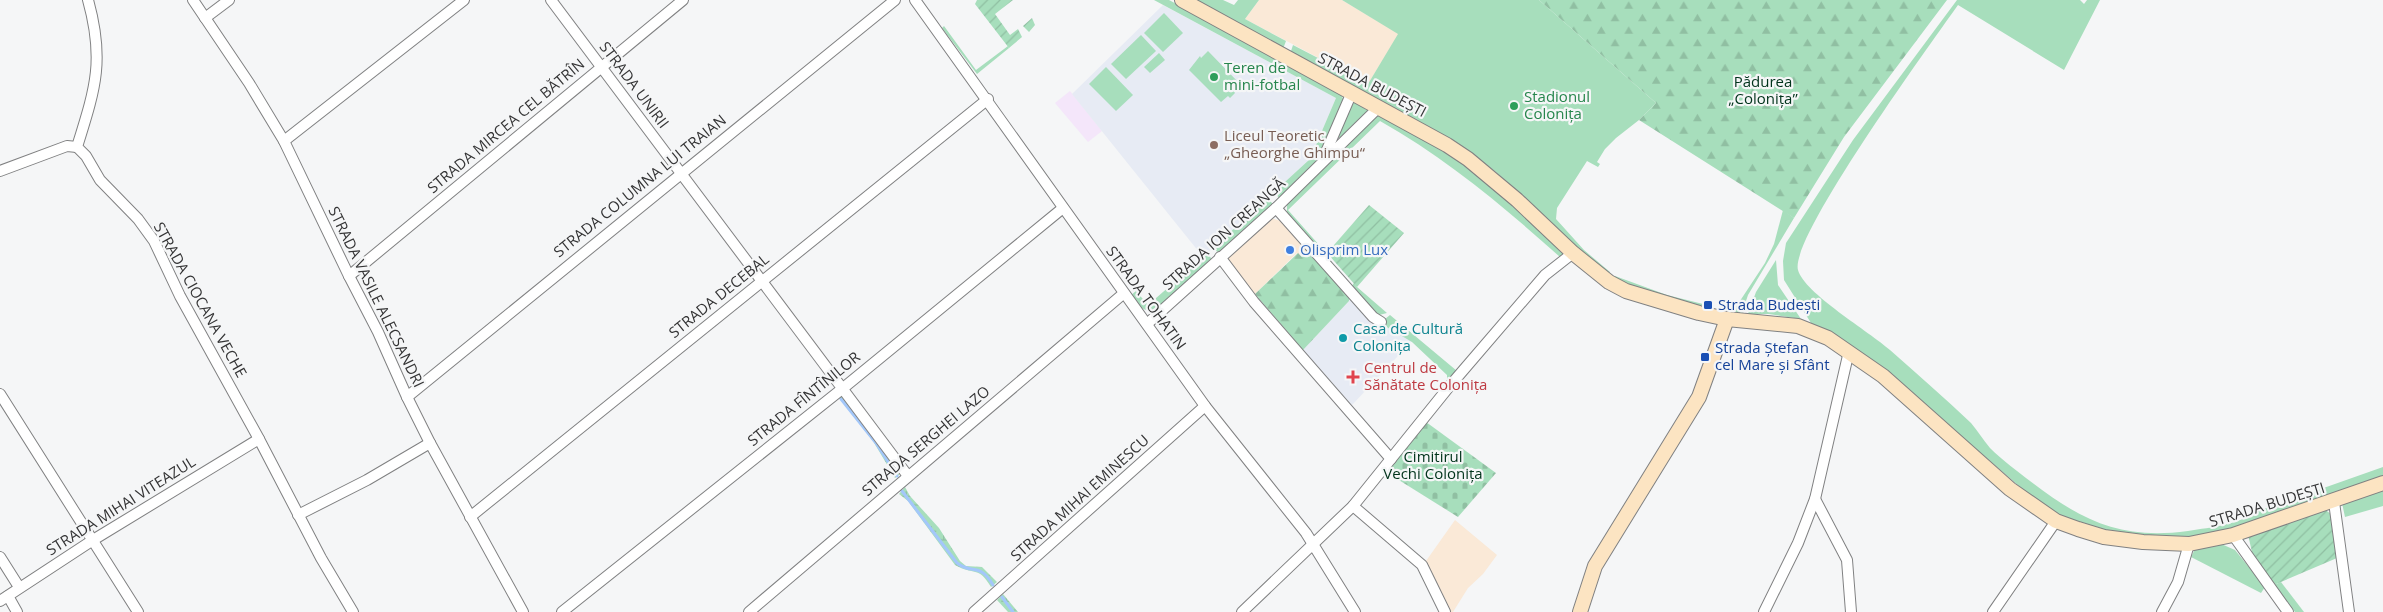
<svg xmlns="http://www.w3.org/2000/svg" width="2383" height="612" viewBox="0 0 2383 612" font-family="'Open Sans',sans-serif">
  <defs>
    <pattern id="forest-firs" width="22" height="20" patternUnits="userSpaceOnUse" patternTransform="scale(1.25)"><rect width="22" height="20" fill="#a7debc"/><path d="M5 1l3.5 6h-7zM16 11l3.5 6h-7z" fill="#90bfa2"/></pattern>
    <pattern id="wetland-marsh" width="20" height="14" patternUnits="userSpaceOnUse" patternTransform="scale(1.25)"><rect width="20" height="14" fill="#a7debc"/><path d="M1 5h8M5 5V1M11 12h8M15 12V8" fill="none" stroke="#90bfa2"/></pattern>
    <pattern id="cemetery-stones" width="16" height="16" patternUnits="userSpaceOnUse" patternTransform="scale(1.25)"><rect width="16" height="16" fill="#a7debc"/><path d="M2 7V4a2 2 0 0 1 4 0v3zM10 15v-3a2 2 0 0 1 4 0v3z" fill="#90bfa2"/></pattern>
    <pattern id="garden-furrows" width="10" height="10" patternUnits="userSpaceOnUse" patternTransform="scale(1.25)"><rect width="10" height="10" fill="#a7debc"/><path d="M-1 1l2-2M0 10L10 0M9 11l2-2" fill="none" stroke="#90bfa2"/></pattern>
  </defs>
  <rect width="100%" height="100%" fill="#f5f6f7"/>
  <g fill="#fae9d7">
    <polygon points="1259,0 1342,0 1399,34 1368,84 1245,19"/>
    <polygon points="1271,218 1284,222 1308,250 1302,257 1297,253 1255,294 1225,259"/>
    <polygon points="1455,520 1497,555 1483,574 1468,588 1453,612 1449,612 1426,561"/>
  </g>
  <polygon fill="#f4e6fa" points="1070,91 1102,131 1088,142 1055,103"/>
  <g fill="#e7ebf4">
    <polygon points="1163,5 1336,98 1310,159 1203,257 1072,94"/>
    <polygon points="1349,296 1380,323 1412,341 1352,405 1303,350 1349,301"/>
  </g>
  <g fill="#a7debc">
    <polygon points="1154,0 1169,0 1340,92 1344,101 1315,164 1279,198 1274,192 1310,159 1336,98"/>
    <polygon points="1195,0 1223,0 1234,5 1238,0 1259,0 1245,19 1286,41 1283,49"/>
    <polygon points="1342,0 1539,0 1656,103 1639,120 1616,138 1605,149 1597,162 1600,164 1598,167 1587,161 1557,208 1556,219 1584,250 1610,272 1605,274 1496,172 1456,142 1290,54 1293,45 1368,84 1398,34"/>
    <path d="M1957,0H2080L2084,4L2087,0H2100L2064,70L1958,5C1932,42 1789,238 1798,270C1804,293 1870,332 1890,350C1917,374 1945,398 1971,423C1978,431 1983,440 1990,448C2002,460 2017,471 2030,481C2082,521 2121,540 2188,531C2213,527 2237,525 2258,511L2383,467V478L2238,529L2187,539L2142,537L2097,530L2067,520L2034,499L1896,380L1849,344L1811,323L1784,280L1783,261L1786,243L1853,140Z"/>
    <polygon points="1164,13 1183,33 1163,52 1144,33"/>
    <polygon points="944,26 976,70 1008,46 1009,48 977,74 942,28"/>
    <polygon points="1141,35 1156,51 1126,79 1111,64"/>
    <polygon points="1208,51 1240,84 1233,90 1235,93 1230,98 1228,96 1221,102 1189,70 1200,56 1201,58"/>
    <polygon points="1159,53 1165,60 1150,73 1144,67"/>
    <polygon points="1106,67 1133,95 1116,111 1089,84"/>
    <polygon points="1354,101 1368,111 1340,138 1338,136 1352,103"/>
    <path d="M1383,113L1471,167L1565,253L1560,257C1504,207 1446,158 1380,121L1288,210L1328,255L1324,257L1287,216V204L1376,117Z"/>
    <polygon points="1267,198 1273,204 1223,250 1218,252 1212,249"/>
    <polygon points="1783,210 1794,218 1748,295 1742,313 1714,309 1734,310 1765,263 1774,244"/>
    <path d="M1208,253L1212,260L1157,310C1143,313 1139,306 1130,296L1136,291L1148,305Z"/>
    <polygon points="1776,260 1778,285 1801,319 1769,314 1748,314 1756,292"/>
    <polygon points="1615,276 1667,295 1703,304 1700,307 1667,300 1613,279"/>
    <polygon points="1354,283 1357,287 1387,313 1375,316 1351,287"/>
    <polygon points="1390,315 1457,371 1447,380 1447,375 1412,342 1380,323"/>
    <polygon points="2383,489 2383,506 2345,517 2342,503"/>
    <polygon points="2219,543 2235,550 2265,587 2261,593 2191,557 2196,547"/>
    <polygon points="2281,582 2304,612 2295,612 2274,585"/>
  </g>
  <g fill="url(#forest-firs)">
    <polygon points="1539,0 1947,0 1844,137 1794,218 1639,120 1656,103"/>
    <polygon points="1308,250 1349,296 1349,301 1303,350 1255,294 1298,253 1302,257"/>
  </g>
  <g fill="url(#wetland-marsh)">
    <polygon points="842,395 898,466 899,475 895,478 873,441 839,398"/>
    <path d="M905,487L910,496L939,528L960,561L966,566L982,567L997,582L991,587C978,565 974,576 955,565L908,501L899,494Z"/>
    <polygon points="1003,594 1018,612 1008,612 997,600"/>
  </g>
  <polygon fill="url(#cemetery-stones)" points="1426,422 1496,473 1458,517 1386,472"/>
  <g fill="url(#garden-furrows)">
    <polygon points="977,0 1013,0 995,14 1010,35 1018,29 1022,37 1009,48 975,4"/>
    <polygon points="1032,18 1035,25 1029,32 1023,26"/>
    <polygon points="1369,205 1404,233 1357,287 1327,253"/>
    <polygon points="2324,509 2331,514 2337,558 2274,585 2253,556 2248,535"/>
  </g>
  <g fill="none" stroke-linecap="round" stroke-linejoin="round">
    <g stroke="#a3c7fa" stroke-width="3">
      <polyline points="841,399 876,443 897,476"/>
      <path d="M902,491L957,563C972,575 980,562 993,585"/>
      <polyline points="1002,597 1013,612"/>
    </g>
    <defs>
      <g id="street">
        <path d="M88,0C105,61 95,89 77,147L86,156L100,180L138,219L154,241L180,296L259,439L321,558L353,612"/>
        <polyline points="193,0 249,83 284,141 349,276 378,332 407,397 430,443 523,612"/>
        <polyline points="551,0 908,476"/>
        <polyline points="915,0 1205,406 1306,533 1355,612"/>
        <polyline points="205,18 229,0"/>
        <polyline points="284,141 464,0"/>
        <polyline points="1323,159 1352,92"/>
        <polyline points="0,171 67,146 77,147"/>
        <polyline points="1276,208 1373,317 1381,322"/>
        <polyline points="1220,257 1254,302 1391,459"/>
        <polyline points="349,276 683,0"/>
        <polyline points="1147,324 1276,208 1379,107"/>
        <polyline points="0,394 138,612"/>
        <polyline points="407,397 895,0"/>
        <polyline points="1815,499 1847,560 1851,612"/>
        <polyline points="2334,502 2349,612"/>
        <polyline points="1353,506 1422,565 1445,612"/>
        <polyline points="298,515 367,480 430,443"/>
        <polyline points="470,517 988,99"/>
        <polyline points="2233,535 2288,612"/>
        <polyline points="0,557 19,587"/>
        <polyline points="8,596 17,612"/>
        <polyline points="0,601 93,540 259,439"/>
        <polyline points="562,612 842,389 1063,208"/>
        <polyline points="749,612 1123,294"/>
        <polyline points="974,612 1205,406"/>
        <polyline points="1242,612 1353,506 1448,388 1545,275 1573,253"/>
        <polyline points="1764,612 1798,543 1815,499 1849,351"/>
        <polyline points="1993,612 2056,521"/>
        <polyline points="2162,612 2178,582 2189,544"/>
      </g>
      <g id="secondary">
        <polyline points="1182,0 1447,145 1468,159 1517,200 1573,253 1609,282 1626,291 1699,313 1727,319 1798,326 1828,338 1883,376 2010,489 2056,521 2078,529 2104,537 2143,542 2189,544 2233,535 2383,483"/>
        <polyline points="1580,612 1595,566 1699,397 1727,319"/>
      </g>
    </defs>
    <use href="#street" stroke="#808182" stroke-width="12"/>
    <use href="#secondary" stroke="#808182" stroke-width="16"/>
    <use href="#street" stroke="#fff" stroke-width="10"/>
    <use href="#secondary" stroke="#fce4c2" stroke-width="14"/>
  </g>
  <g fill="#2e9e5b" stroke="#f5f6f7" stroke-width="2">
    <circle cx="1214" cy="77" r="5"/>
    <circle cx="1514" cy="106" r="5"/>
  </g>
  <circle fill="#8d6e63" stroke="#f5f6f7" stroke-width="2" cx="1214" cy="145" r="5"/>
  <circle fill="#3f7fe0" stroke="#f5f6f7" stroke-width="2" cx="1290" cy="250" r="5"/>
  <g fill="#1a4fb4" stroke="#f5f6f7" stroke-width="2">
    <rect x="1703" y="300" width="10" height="10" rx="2.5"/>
    <rect x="1700" y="352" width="10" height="10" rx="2.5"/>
  </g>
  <circle fill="#0f9aa8" stroke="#f5f6f7" stroke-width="2" cx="1343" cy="338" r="5"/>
  <path fill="#e0444e" stroke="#f5f6f7" stroke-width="2" d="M1350.5 369.5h5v5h5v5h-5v5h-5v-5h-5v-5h5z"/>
  <g text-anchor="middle" stroke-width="4.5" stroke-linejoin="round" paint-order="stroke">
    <g font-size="15" fill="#27864d" stroke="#f5f6f7" text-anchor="start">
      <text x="1224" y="73">Teren de<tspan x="1224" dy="17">mini-fotbal</tspan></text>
      <text x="1524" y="102">Stadionul<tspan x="1524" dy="17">Colonița</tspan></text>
    </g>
    <g font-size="15" fill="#00331b" stroke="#f5f6f7">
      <text x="1763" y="87">Pădurea<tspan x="1763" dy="17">„Colonița”</tspan></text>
      <text x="1433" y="462">Cimitirul<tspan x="1433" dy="17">Vechi Colonița</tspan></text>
    </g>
    <g font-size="15" fill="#343435" stroke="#f5f6f7">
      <text transform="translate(634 85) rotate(53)" y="5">STRADA UNIRII</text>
      <text transform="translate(1372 85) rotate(28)" y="5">STRADA BUDEȘTI</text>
      <text transform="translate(506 126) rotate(-40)" y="5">STRADA MIRCEA CEL BĂTRÎN</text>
      <text transform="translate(640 186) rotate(-39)" y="5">STRADA COLUMNA LUI TRAIAN</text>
      <text transform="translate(1224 234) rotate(-42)" y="5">STRADA ION CREANGĂ</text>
      <text transform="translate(719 296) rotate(-39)" y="5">STRADA DECEBAL</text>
      <text transform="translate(376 297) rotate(64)" y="5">STRADA VASILE ALECSANDRI</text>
      <text transform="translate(1146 298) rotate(54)" y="5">STRADA TOHATIN</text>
      <text transform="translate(200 300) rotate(61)" y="5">STRADA CIOCANA VECHE</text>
      <text transform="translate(804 399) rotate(-39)" y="5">STRADA FÎNTÎNILOR</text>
      <text transform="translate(926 441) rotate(-40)" y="5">STRADA SERGHEI LAZO</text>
      <text transform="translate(1080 498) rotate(-42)" y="5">STRADA MIHAI EMINESCU</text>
      <text transform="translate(2267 505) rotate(-17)" y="5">STRADA BUDEȘTI</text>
      <text transform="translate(121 506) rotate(-32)" y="5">STRADA MIHAI VITEAZUL</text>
    </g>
    <g font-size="15" fill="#785e54" stroke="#f5f6f7" text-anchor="start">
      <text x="1224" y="141">Liceul Teoretic<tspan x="1224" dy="17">„Gheorghe Ghimpu“</tspan></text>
    </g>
    <g font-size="15" fill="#366cbe" stroke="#f5f6f7" text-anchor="start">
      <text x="1300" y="255">Olisprim Lux</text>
    </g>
    <g font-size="15" fill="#164399" stroke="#f5f6f7" text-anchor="start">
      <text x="1718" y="310">Strada Budești</text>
      <text x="1715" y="353">Strada Ștefan<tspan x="1715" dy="17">cel Mare și Sfânt</tspan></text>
    </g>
    <g font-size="15" fill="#0d838f" stroke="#f5f6f7" text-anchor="start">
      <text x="1353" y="334">Casa de Cultură<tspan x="1353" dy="17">Colonița</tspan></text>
    </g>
    <g font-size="15" fill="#be3a42" stroke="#f5f6f7" text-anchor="start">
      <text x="1364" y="373">Centrul de<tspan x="1364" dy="17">Sănătate Colonița</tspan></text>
    </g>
  </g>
</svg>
